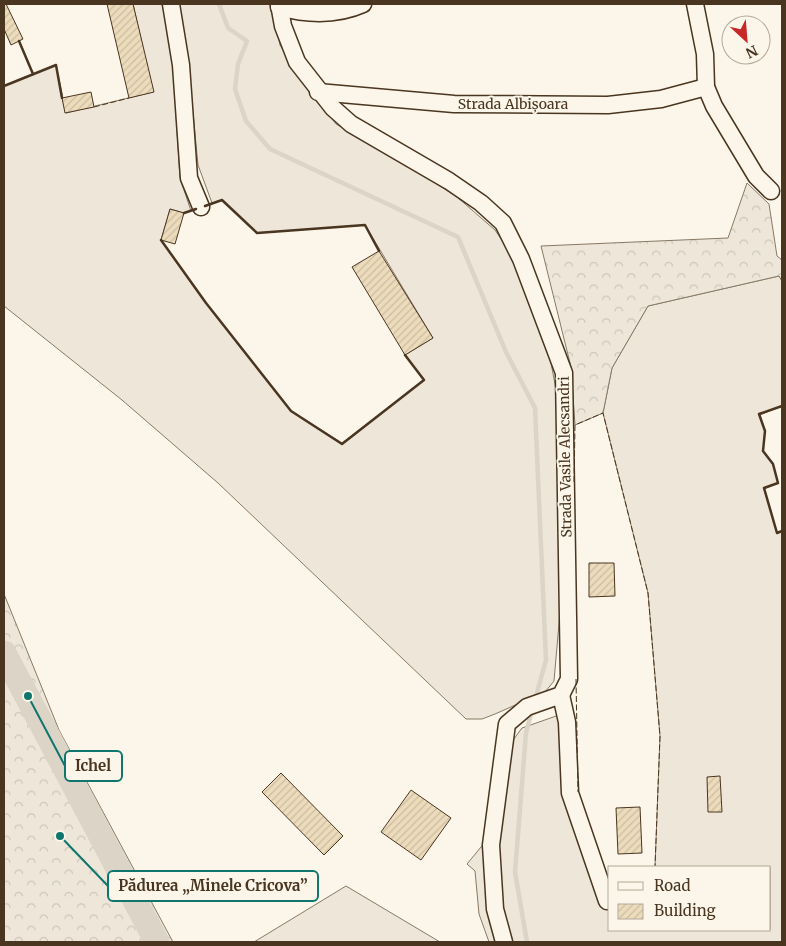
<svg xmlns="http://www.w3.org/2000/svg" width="786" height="946" viewBox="0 0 786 946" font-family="Merriweather,serif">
  <defs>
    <pattern id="forest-crowns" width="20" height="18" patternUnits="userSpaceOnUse" patternTransform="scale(1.25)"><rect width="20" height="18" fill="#ede6d9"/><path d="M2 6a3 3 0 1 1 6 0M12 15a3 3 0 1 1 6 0" fill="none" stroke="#cdc6ba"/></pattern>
    <pattern id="building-hatch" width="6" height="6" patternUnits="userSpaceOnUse" patternTransform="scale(1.25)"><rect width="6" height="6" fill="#ecdcbc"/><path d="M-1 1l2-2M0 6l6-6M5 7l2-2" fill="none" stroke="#ccbda1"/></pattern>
  </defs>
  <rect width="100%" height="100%" fill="#fbf6e9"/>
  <g fill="#ede6d9" stroke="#887966">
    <polygon points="133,4 162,4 172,51 180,178 191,211 184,213 170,209 161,240 206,303 291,411 342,443 424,380 405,355 433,338 365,225 257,233 222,200 212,203 198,165 188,61 174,4 273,4 280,45 300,77 336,124 397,158 457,197 495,230 510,252 551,363 559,405 560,612 554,681 545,692 495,714 482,719 466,719 218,483 122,400 4,306 4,86 56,65 66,113 153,92"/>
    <path d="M779,276L782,281V406L760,415L765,431L763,451L773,464L778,483L764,489L777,533L782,531V942H511C487,879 504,809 511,743L522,728L559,715L564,793L610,900V930H770V867H655L660,736L648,593L603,413L612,368L648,306Z"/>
    <polygon points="486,841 488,915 498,942 489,942 479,914 475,871 467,864"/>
    <polygon points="346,886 440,942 254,942"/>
  </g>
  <g fill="url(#forest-crowns)" stroke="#887966">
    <polygon points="747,183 769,204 777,256 782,260 782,281 779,276 648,306 612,368 603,413 575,425 571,367 541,246 728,238"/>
    <polygon points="4,594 59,730 173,942 4,942"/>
  </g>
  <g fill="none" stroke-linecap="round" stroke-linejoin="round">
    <g stroke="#dcd4c6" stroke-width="4.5">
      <polyline points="219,4 228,28 247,41 238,64 235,89 246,121 270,149 458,237 506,352 535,408 546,660 535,700"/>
      <polyline points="527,942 515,872 526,733 532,710"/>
    </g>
    <polyline stroke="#dcd4c6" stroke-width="25" points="4,653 157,942"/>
  </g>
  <g fill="url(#building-hatch)" stroke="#4a3520">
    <polygon points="4,4 6,4 23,39 11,45 4,29"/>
    <polygon points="107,4 133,4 154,92 129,98"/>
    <polygon points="91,92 94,107 65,113 62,98"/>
    <polygon points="170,209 184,213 175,244 161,240"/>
    <polygon points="379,251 433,338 405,355 352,267"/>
    <polygon points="589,563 614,563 615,596 589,597"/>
    <polygon points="281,773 343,836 324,855 262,792"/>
    <polygon points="720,776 722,812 708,812 707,777"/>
    <polygon points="411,790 451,818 421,860 381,832"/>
    <polygon points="640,807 642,853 618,854 616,808"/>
  </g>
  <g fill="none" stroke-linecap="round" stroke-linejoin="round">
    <defs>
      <g id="minor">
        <polyline points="171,4 181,65 189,178 201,207"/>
        <polyline points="279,4 283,26 297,62 333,108 351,124 449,181 481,203 503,223 521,259 564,373 569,679 561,695 527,707 507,724 491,845 495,909 504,942"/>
        <polyline points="695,4 705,54 706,87 714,106 756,176 771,191"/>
        <path d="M279,7C308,15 336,16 363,4"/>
        <polyline points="318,92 454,104 608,105 661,99 706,87"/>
        <polyline points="561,695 567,722 570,793 607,901"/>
      </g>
    </defs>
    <use href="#minor" stroke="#4a3520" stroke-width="19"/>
    <use href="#minor" stroke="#fbf6e9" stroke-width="16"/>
    <g stroke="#4a3520" stroke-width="1" stroke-dasharray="6 2.5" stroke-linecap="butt">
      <polyline points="94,107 129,98"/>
      <polyline points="574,482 575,425 603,413 648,593 660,736 655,867"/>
      <polyline points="576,679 578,792"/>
    </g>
    <g stroke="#4a3520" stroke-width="2.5">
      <polyline points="19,41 33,74"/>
      <polyline points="4,86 56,65 62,98"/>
      <polyline points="205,206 222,200 257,233 365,225 379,251"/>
      <polyline points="184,213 196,209"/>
      <polyline points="161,240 206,303 291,411 342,444 424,380 405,355"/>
      <polyline points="782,406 759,414 765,431 763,451 773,464 778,483 764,488 777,533 782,531"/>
    </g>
  </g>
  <g text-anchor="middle" stroke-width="4" stroke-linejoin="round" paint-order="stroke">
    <g font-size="14" fill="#4a3520" stroke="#fbf6e9">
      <text x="513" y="109">Strada Albișoara</text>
      <text transform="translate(565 457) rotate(-91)" y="5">Strada Vasile Alecsandri</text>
    </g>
  </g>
  <path fill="none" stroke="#0f766e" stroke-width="2" d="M28 696L65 766M60 836L108 886"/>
  <g fill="#0f766e" stroke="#fbf6e9" stroke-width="2">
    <circle cx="28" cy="696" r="5"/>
    <circle cx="60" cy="836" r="5"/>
  </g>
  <g fill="#fbf6e9" stroke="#0f766e" stroke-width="2">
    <rect x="65" y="751" width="57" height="30" rx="5"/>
    <rect x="108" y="871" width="210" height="30" rx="5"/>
  </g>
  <g font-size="15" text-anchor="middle" font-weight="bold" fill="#4a3520">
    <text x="93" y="771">Ichel</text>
    <text x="213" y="891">Pădurea „Minele Cricova”</text>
  </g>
  <rect width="786" height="946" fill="none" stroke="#4a3520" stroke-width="10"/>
  <rect x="608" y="866" width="162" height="65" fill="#fbf6e9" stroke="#b4a999"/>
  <rect x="618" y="882" width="25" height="8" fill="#fbf6e9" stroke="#b4a999"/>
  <text x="654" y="891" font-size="15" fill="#4a3520">Road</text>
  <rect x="618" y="904" width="25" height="15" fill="url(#building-hatch)" stroke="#b4a999"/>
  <text x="654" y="916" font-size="15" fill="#4a3520">Building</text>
  <g transform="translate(746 40) rotate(154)"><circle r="24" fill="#fbf6e9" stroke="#b4a999"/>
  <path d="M0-4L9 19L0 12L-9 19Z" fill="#c62828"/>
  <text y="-8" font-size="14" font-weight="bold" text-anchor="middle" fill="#4a3520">N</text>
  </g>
</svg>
